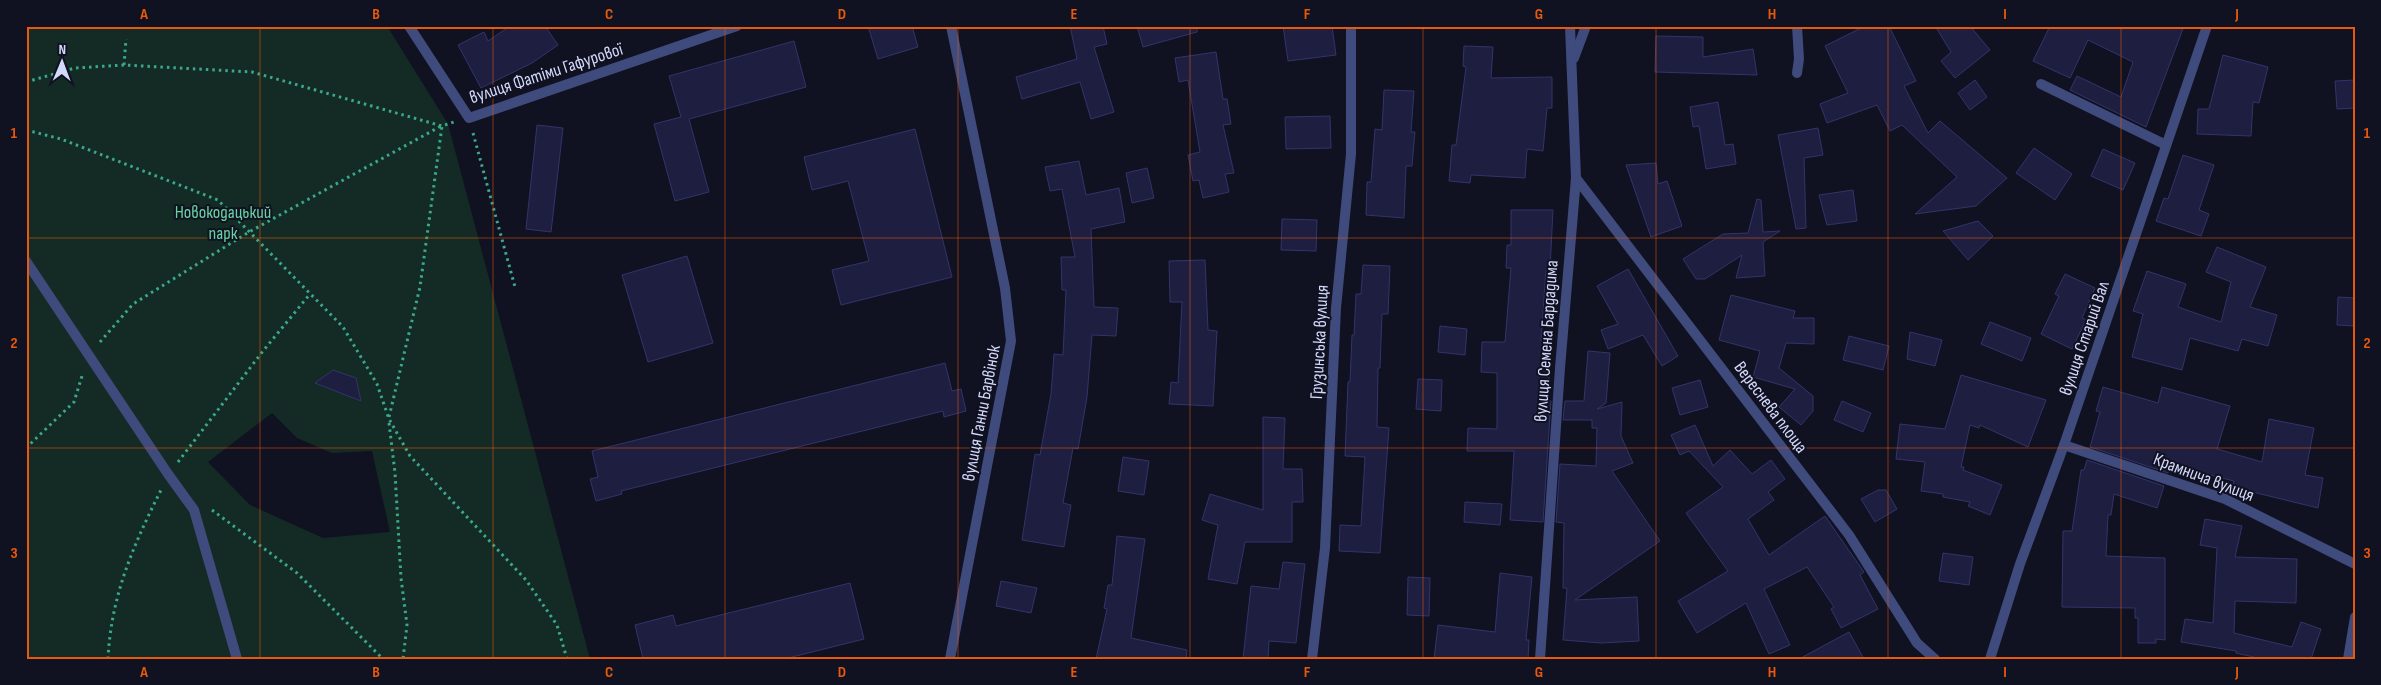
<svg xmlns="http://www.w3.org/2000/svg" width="2381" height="685" viewBox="0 0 2381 685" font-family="'Sofia Sans Condensed',sans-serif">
  <rect width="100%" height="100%" fill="#101121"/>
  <path fill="#142b25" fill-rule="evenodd" d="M26,26H387L448,124L590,659H26ZM272,413L297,438L332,453L372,451L390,532L323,538L250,505L208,462Z"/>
  <g fill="#1e1f40" stroke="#32346a">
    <polygon points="510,26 545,26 558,45 532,63 481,88 458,45 484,32 488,41"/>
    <polygon points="868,26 912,26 918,47 878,59"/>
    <polygon points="1070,26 1103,26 1107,44 1094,47 1114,112 1091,119 1080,82 1022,99 1016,77 1077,59"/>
    <polygon points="1137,26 1197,26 1197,32 1143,47"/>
    <polygon points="1283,26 1332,26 1336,55 1288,61"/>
    <polygon points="1865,26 1889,26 1916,81 1904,86 1928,133 1940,121 2007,178 1976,206 1915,214 1957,177 1902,125 1890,131 1877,105 1827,123 1820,104 1848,93 1825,46"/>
    <polygon points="1935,26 1970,26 1990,50 1955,78 1941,61 1951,52"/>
    <polygon points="2050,26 2184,26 2146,127 2070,90 2077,76 2121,97 2133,62 2088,40 2070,78 2033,61"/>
    <polygon points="1656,36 1703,37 1703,57 1753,49 1757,75 1655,72"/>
    <polygon points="794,41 806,87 689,119 709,192 675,201 654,124 681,117 669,76"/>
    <polygon points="1464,46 1493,47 1491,78 1552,77 1552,108 1547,108 1543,151 1527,149 1525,178 1471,175 1470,183 1449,181 1452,145 1456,145 1466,67 1463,66"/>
    <polygon points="1216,52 1223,99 1227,99 1231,124 1223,125 1234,173 1225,174 1229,192 1203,198 1199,180 1193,181 1188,155 1200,152 1188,80 1179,82 1175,58"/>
    <polygon points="2223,55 2268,67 2259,103 2253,102 2251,136 2197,134 2198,109 2209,109"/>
    <polygon points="1975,80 1987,97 1970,110 1958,93"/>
    <polygon points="2355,80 2355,108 2337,109 2335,81"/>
    <polygon points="1384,90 1414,91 1411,132 1415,132 1412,166 1406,166 1404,218 1366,215 1367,182 1371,182 1375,129 1382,130"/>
    <polygon points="1718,102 1725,145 1733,144 1736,164 1706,169 1699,126 1693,127 1690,107"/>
    <polygon points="1330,116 1331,148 1286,149 1285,117"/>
    <polygon points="537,125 563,128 551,232 526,229"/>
    <polygon points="1818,128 1823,155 1804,158 1806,228 1796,229 1778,135"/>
    <polygon points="915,129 952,277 841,305 832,270 869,261 848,181 812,190 804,157"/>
    <polygon points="2034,148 2072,174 2055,200 2016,173"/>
    <polygon points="2103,149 2135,163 2123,190 2091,176"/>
    <polygon points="2183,155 2214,165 2199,210 2209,214 2201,236 2156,221 2164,198 2168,199"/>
    <polygon points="1079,161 1086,195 1119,188 1125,222 1091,229 1094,307 1118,308 1116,336 1092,335 1087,397 1078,449 1073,448 1063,503 1071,505 1064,547 1022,540 1035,454 1040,455 1051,394 1054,354 1063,355 1066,290 1062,290 1061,257 1075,257 1062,189 1050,191 1045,167"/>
    <polygon points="1656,163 1658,184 1667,181 1682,226 1651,237 1626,165"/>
    <polygon points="1147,168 1154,198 1132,203 1126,173"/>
    <polygon points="1853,190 1857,221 1827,225 1819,195"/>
    <polygon points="1757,199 1761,200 1763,232 1780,231 1763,242 1765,276 1736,278 1742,255 1705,279 1696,279 1683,259 1723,234 1748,233"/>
    <polygon points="1511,210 1553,210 1550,270 1546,270 1541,341 1549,341 1549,401 1551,401 1543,522 1510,520 1514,451 1467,451 1468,428 1497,429 1497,373 1481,372 1482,342 1505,342 1511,268 1506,268 1507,245 1511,245"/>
    <polygon points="1282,219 1317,220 1316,251 1281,250"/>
    <polygon points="1978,221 1993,236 1968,260 1943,231"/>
    <polygon points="2217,247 2266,267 2250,307 2277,315 2268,346 2242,339 2238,351 2190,338 2182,370 2132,357 2143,314 2133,311 2147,271 2186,284 2178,307 2221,322 2231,282 2206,272"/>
    <polygon points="687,256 713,343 648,362 622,275"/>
    <polygon points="1205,260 1208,330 1217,331 1213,406 1169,404 1171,382 1178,383 1182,302 1170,302 1169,261"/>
    <polygon points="1363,265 1390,266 1388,314 1382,314 1380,368 1378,368 1377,427 1389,428 1380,553 1339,551 1340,525 1361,526 1365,457 1345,456 1348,382 1350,382 1352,335 1354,335 1356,294 1361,294"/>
    <polygon points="1628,269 1678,356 1662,366 1643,335 1608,349 1601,330 1618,324 1597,286"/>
    <polygon points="2065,274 2095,288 2082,318 2086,320 2072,349 2041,334 2059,296 2055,294"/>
    <polygon points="1731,295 1795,311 1793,318 1814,318 1814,344 1786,343 1779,368 1813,396 1813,411 1801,425 1779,407 1795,389 1753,377 1760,351 1719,340"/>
    <polygon points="2338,297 2355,298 2355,326 2337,325"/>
    <polygon points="1990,322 2031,338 2022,361 1981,344"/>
    <polygon points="1440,326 1467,329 1465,355 1438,352"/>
    <polygon points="1910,332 1942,340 1935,366 1907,359"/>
    <polygon points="1849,336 1889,346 1883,370 1843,360"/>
    <polygon points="1588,351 1610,353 1606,403 1597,409 1622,402 1621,436 1633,463 1612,471 1660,541 1575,600 1637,597 1639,641 1601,643 1563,640 1567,588 1563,588 1564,523 1556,522 1560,464 1596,466 1597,428 1592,428 1592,420 1563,420 1565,401 1584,401"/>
    <polygon points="945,363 952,391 961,389 966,411 944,417 943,411 621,491 622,494 596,501 590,479 598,477 592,451"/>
    <polygon points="333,370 356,378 361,401 315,383"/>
    <polygon points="1961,375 2046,400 2028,447 1980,425 1979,428 1970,425 1961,467 1964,467 1963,470 2002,485 1990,515 1968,506 1970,502 1943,497 1943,494 1921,491 1925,462 1896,459 1900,424 1945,429"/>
    <polygon points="1418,379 1442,380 1441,411 1416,409"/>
    <polygon points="1700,380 1708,407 1680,415 1672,388"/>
    <polygon points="2103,387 2158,403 2162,387 2230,406 2217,449 2262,462 2269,419 2314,428 2305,475 2323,478 2318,508 2232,487 2234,481 2171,465 2168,473 2090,447 2100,412 2096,411"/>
    <polygon points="1842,401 1871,413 1863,432 1834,420"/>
    <polygon points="1263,417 1285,418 1283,469 1302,469 1303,502 1292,502 1292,542 1245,542 1237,584 1208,579 1218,525 1202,520 1210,494 1263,510"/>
    <polygon points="1695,425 1713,466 1730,450 1752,474 1771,460 1785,479 1768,492 1774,500 1748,519 1769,555 1825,516 1864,572 1860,575 1878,609 1841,628 1831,609 1834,607 1807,567 1764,589 1790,645 1769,654 1746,603 1697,633 1678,601 1728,571 1686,513 1723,487 1689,451 1680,455 1671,435"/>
    <polygon points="1123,457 1149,461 1144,495 1118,491"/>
    <polygon points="2087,460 2164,486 2157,508 2114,494 2111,515 2108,515 2106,556 2165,558 2165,640 2156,639 2156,643 2138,643 2138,618 2135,618 2135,608 2062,607 2063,531 2072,531 2081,470 2084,470"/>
    <polygon points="1878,490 1886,490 1897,509 1875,522 1861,499"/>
    <polygon points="1465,502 1502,504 1500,525 1464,522"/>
    <polygon points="2205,519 2242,526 2235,557 2297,559 2296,603 2235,601 2234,633 2292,647 2301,622 2321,629 2311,659 2262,659 2236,653 2236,651 2181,642 2185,619 2213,623 2217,548 2200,545"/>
    <polygon points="1117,536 1145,539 1131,638 1187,650 1186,659 1096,659 1107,609 1104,608 1108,585 1112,585"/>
    <polygon points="1943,553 1973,557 1969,585 1939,581"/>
    <polygon points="1283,562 1305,564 1296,643 1269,641 1268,659 1243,659 1251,586 1279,589"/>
    <polygon points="1500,573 1532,577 1526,640 1529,640 1528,659 1434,659 1438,625 1495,632"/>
    <polygon points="1408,577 1430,578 1429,616 1407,615"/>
    <polygon points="1001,581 1037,588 1031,613 996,606"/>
    <polygon points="850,583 864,639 784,659 643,659 635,625 673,615 676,626"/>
    <polygon points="1849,632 1864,659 1799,659"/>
  </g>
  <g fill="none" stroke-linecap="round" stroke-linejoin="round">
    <g stroke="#3aa989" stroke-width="3" stroke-dasharray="2.5 4" stroke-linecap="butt">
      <polyline points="124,65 126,39"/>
      <polyline points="26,82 75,68 124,65 252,72 442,126 454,122"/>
      <polyline points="26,130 61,139 218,200 343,327 377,384 389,419 410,456 526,580 557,625 567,659"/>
      <polyline points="473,133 515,287"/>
      <polyline points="100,342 133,304 249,232 441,126"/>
      <polyline points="389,417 420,287 442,126"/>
      <polyline points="389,423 395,473 401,578 407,625 403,659"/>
      <polyline points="26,448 74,402 82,376"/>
      <polyline points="178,462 263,351 310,294"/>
      <polyline points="212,510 297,573 383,659"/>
      <path d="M108,659C111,596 133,546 161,490"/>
    </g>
    <g stroke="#3f4b7c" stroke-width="10">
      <polyline points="1797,26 1799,59 1797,73"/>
      <polyline points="2041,84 2166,145"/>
    </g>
    <polyline stroke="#3f4b7c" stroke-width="10" points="26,261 168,474 194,510 237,659"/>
    <g stroke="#3f4b7c" stroke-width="10">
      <polyline points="409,26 469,118 737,26"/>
      <polyline points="1574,58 1586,26"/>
      <polyline points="1576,178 1849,535 1917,643 1935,659"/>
      <polyline points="2064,445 2225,499 2355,564"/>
      <polyline points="950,659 1011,341 1005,288 951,26"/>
      <polyline points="1312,659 1325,548 1336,308 1351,154 1351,26"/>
      <polyline points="1540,659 1560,368 1576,178 1570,26"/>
      <polyline points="1990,659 2020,564 2064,445 2207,26"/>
      <polyline points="2348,659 2355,617"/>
    </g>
  </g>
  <path fill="none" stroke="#e8590c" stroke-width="1" stroke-opacity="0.55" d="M260,26V659M493,26V659M725,26V659M958,26V659M1190,26V659M1423,26V659M1656,26V659M1888,26V659M2121,26V659M26,238H2355M26,448H2355"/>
  <g text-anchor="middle" stroke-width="4" stroke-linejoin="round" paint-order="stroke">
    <g font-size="18" fill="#d4d9fb" stroke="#101121">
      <text transform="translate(546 73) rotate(-18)" y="6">вулиця Фатіми Гафурової</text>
      <text transform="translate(2084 338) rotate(-71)" y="6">вулиця Старий Вал</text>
      <text transform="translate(1546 341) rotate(-86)" y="6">вулиця Семена Бардадима</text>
      <text transform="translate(1319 342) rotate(-87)" y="6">Грузинська вулиця</text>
      <text transform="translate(1771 407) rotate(53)" y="6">Вереснева площа</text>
      <text transform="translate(981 413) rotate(-79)" y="6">вулиця Ганни Барвінок</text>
      <text transform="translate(2204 477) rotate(21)" y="6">Крамнича вулиця</text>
    </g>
    <g font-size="18" fill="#68d3a0" stroke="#101121">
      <text x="223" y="218">Новокодацький<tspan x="223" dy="21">парк</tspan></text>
    </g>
  </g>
  <rect width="2381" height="685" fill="none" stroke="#101121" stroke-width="55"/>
  <g transform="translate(62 62) rotate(1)" stroke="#101121" stroke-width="4" paint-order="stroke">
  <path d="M0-4L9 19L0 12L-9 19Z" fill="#d4d9fb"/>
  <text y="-8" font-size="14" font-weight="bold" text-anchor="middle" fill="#d4d9fb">N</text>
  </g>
  <rect x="28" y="28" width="2326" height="630" fill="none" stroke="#e8590c" stroke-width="2"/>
  <g font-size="16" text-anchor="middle" font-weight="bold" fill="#e8590c">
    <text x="144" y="19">A</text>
    <text x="376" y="19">B</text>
    <text x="609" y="19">C</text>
    <text x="842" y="19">D</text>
    <text x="1074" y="19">E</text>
    <text x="1307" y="19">F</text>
    <text x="1539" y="19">G</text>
    <text x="1772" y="19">H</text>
    <text x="2005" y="19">I</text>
    <text x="2237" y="19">J</text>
    <text x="14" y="138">1</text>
    <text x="2367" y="138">1</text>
    <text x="14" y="348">2</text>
    <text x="2367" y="348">2</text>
    <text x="14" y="558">3</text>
    <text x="2367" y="558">3</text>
    <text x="144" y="677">A</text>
    <text x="376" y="677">B</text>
    <text x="609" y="677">C</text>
    <text x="842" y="677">D</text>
    <text x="1074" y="677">E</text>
    <text x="1307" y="677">F</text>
    <text x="1539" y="677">G</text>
    <text x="1772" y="677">H</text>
    <text x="2005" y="677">I</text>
    <text x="2237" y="677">J</text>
  </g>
</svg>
